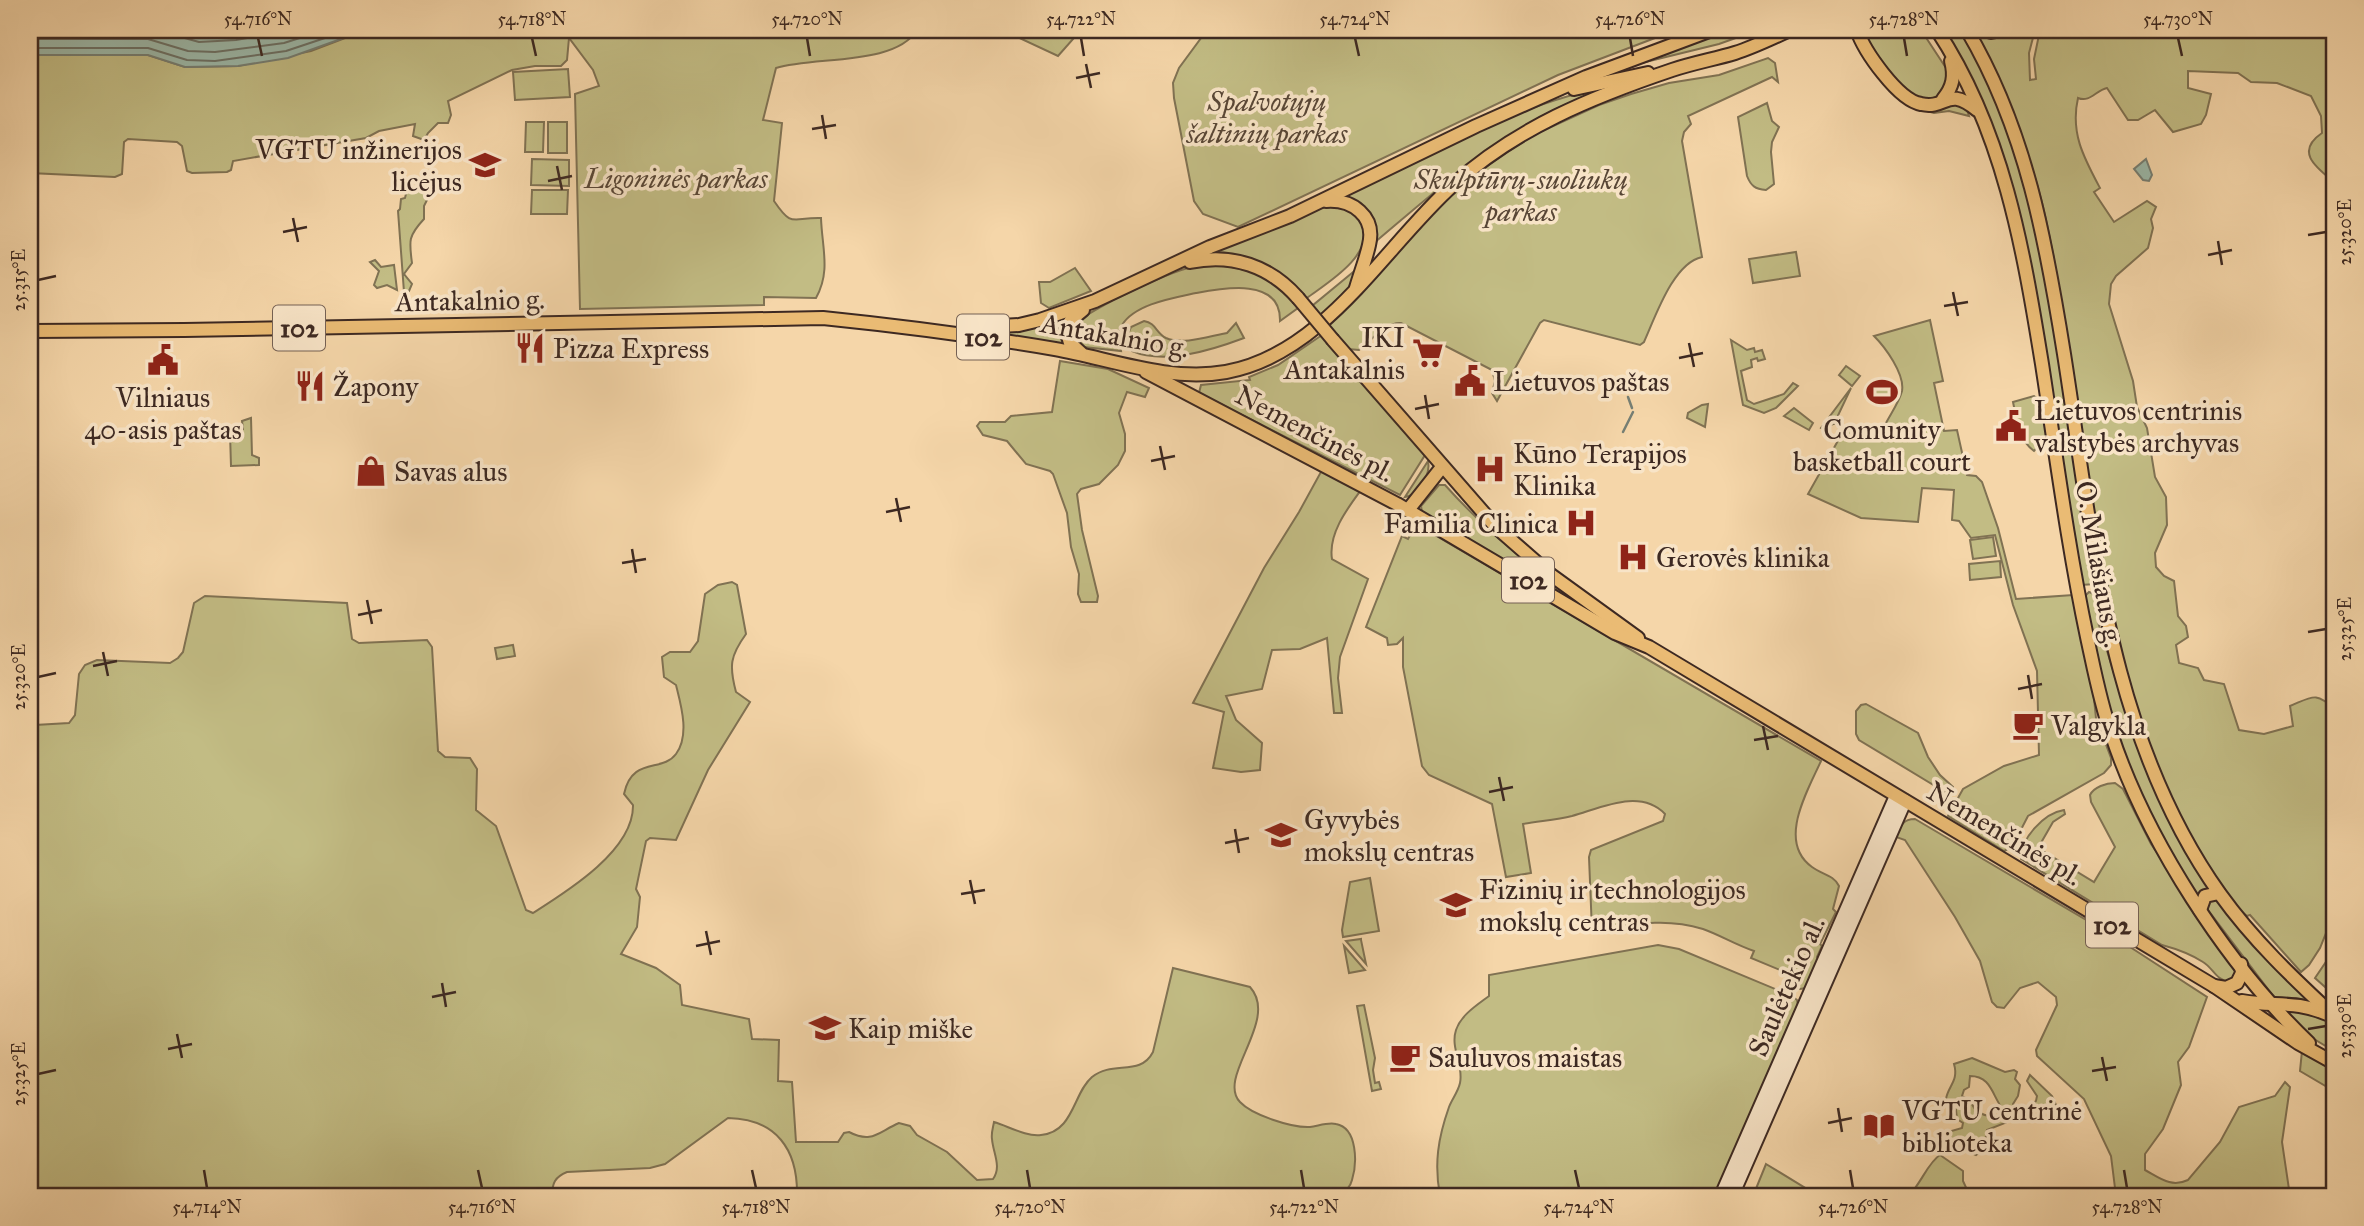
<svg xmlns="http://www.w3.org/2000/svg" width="2364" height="1226" viewBox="0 0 2364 1226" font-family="'IM FELL Great Primer',serif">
  <rect width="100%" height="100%" fill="#f5d6a9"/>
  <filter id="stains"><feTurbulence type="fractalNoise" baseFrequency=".00286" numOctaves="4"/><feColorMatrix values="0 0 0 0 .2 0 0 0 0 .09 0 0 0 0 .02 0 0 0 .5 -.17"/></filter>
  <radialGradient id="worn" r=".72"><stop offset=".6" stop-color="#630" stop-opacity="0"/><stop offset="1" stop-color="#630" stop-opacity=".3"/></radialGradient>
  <g fill="#c2bc84" stroke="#807253" stroke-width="2" fill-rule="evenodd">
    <path d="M366,30H917C895,66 815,56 776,68L763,120L782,123L774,201C793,229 792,217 821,218C822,248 831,271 816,298L764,297V305L580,309L575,94L599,86L593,70L569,38L567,60L561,66H535L512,70L448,101L451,115L448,123H438L428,133L424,140L413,136L415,124L379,131L366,138L233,161L231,170L227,172L192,173L187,171L182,146L177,142L128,139L124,142L122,174L115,177L30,173V55H148L185,67L238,66L311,51Z"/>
    <polygon points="978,30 1081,30 1058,56 1009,33"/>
    <polygon points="1207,30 1676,30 1558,75 1238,227 1203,214 1194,201 1174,98 1173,83 1179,68"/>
    <polygon points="1726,30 1758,30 1719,44 1625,67"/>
    <path d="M1862,30H1921L1946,68V90C1942,94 1937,98 1932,99C1903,104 1875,51 1862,30Z"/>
    <path d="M1944,30H1961L1987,79L2011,135L2038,227L2095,584L2081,585C2071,516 2060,447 2050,379C2031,257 2011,136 1944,30Z"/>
    <path d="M2011,30H2035L2029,53L2030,80L2036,79L2034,59L2040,30H2078L2081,33L2085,30H2334V182C2317,168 2294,152 2322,133L2321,116L2311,96L2277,83L2251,82L2238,73L2188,71V88L2211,94L2206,115L2201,124L2173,132L2155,110L2138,120H2128L2107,88C2096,90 2090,103 2078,98C2070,133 2084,158 2100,188L2094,192L2114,222L2147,201L2156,207L2151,219L2153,228L2148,248L2116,276L2111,284L2109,304L2133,381L2137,407L2147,428L2155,477L2166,497L2167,525L2155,553L2156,567L2164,576L2174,581L2178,616L2186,626L2188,637L2176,645L2179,663L2198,668L2204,680L2224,684L2239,730L2264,734L2293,726L2290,706C2312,697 2316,691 2334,709V913L2320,948L2309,965L2301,972L2250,915L2247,916C2223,897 2210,869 2195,843C2086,655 2091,427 2046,220C2032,153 2004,94 1975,33L1990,36Z"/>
    <path d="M1768,58L1775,63L1778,82L1772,77L1688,116L1691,124L1684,132L1682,141L1702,257C1673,263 1655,318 1644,342L1640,345L1544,320L1540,323L1497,401L1492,393L1495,381L1492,370L1401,323C1385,322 1371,341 1359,350L1348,349L1327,324L1373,281L1423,222L1470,178L1529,137L1599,105L1631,94L1669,83L1719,75Z"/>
    <polygon points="568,69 570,97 515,100 513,72"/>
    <path d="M1623,82C1592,94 1559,105 1530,123C1474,156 1424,201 1374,243C1368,220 1369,204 1344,196C1402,167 1460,137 1520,113C1553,99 1588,90 1623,82Z"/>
    <polygon points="1955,101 1967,110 1969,116 1949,111 1934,113 1919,109"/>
    <path d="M1767,103L1772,121L1779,127L1772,142L1771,152L1774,184L1766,190C1755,189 1751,186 1747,176L1738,117Z"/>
    <polygon points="526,122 544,122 543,152 525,152"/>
    <rect x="548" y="122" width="19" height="31"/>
    <polygon points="532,159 569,160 569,186 531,185"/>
    <path d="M401,186C411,190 417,186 427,189L429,196L424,206V219C408,236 409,241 412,263L404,274L412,284L409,291L404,292L398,211L400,209L401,199L405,198L406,194L399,189Z"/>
    <polygon points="532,190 568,190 567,214 531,214"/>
    <path d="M1323,206L1350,208C1355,214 1361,219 1363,226C1373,256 1327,283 1307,298C1277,266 1252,252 1207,254Z"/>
    <polygon points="1796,252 1800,276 1753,283 1749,259"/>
    <polygon points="375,260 381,267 394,265 397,290 387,285 377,288 374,285 379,271 370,262"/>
    <path d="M1200,265C1244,265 1270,273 1298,308L1280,321C1281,277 1223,288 1196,293C1173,298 1135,304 1122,325C1116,334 1119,342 1121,351L1084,347L1079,345L1071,336L1073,325C1096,306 1171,270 1200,265Z"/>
    <polygon points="1075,268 1091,291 1049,308 1041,303 1039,282 1050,282"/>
    <polygon points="1358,268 1352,285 1321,317 1312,306"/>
    <polygon points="1063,317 1059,332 1063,345 999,334 1024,329"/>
    <path d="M1930,320L1943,381L1934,383L1944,431L1957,430L1967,475L1976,476L1982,482L1998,528L2016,599L2073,595L2093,689L2096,718L2111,758V765L2104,773L2028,816L2012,847L2004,851L1948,816L1963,789L2004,766L2039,755L2037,671L2013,605L1995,535L1971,538L1959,521L1952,520L1954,490L1922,488L1918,522L1861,518L1808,494L1844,430L1884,427C1889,416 1899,403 1902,391C1905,374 1885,347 1874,336Z"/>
    <path d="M1144,321C1156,323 1156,333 1166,338C1181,345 1207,337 1222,334L1227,333L1236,323L1244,338C1212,350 1165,365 1132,351L1127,336L1131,327Z"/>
    <polygon points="1322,335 1425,455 1400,495 1199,393 1201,385 1250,380 1249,377 1278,365"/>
    <polygon points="1731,340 1747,350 1754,348 1755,352 1762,350 1765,359 1758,361 1757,358 1751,360 1752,367 1741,371 1747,400 1754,404 1784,394 1793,383 1798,386 1776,408 1764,413 1743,405"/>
    <polygon points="1060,361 1108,369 1149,388 1145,397 1127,392 1119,413 1125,434 1125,451 1118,465 1099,484 1081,489 1077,494 1082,530 1098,596 1097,602 1081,602 1078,594 1079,574 1071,547 1067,513 1053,474 1050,471 1026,464 1007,441 983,435 977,426 980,422 1005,422 1011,416 1052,412"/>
    <polygon points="1846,366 1860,376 1852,386 1839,375"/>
    <polygon points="1881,379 1895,392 1883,404 1869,391"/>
    <polygon points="1851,388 1834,424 1830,425 1826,431 1821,428"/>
    <path d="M2034,396L2041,401L2047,438L2034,451C2019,440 2017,421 2013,402Z"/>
    <polygon points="1708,404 1705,427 1687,418 1688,413 1702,405"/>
    <polygon points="1794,408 1813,423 1809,430 1784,416"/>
    <polygon points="251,418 252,455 259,458 259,465 231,466 230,433 243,429 242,421"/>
    <path d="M1428,461C1431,474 1419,495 1405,497Z"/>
    <path d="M1322,470L1361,490C1347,509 1328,534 1332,559L1368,579L1340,657L1338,678L1342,713H1334L1327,638L1300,649L1272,650L1262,689L1226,696L1236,720L1262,743L1260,770L1241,772L1213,768L1224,712L1193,703L1264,568L1299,512Z"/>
    <path d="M1439,485H1445C1487,532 1536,571 1587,608L1586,610L1422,512L1421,506Z"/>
    <path d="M1421,527L1821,761C1807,792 1777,842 1812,867C1821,874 1834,875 1839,886L1833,909L1836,912L1820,944L1822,946L1817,957L1820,959L1806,988L1800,989L1788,985L1792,975L1751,958L1754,951C1736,945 1720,935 1703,929C1663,917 1632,925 1592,931L1589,857L1591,850L1663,821L1665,814C1640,788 1601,808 1572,816C1556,820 1539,821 1523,824L1531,873L1506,877L1492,804L1429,775L1422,766L1403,667V638L1397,644L1388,645L1387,638L1366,627L1402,536L1408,539L1414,528Z"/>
    <polygon points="1993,537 1996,556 1973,559 1970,540"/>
    <polygon points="2000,561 2001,577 1970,580 1969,564"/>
    <path d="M732,582L737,585L746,634C730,656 729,666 736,692L750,702L708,770L676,840L650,838L646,841L636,889L640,897L637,927L621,954L656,968L680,985L682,1005L749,1019L752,1039L779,1040L778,1081L792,1082L796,1142H838L844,1133L849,1132C872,1144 878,1132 899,1123L910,1126L917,1135L947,1152L977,1180L993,1179C1002,1167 993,1153 992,1139C991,1133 993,1128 994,1122C1008,1126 1026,1137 1041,1135C1074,1132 1073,1093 1092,1077C1113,1060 1140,1077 1153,1052L1173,968L1250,987C1280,1020 1216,1077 1240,1102C1252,1115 1292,1128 1310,1127C1318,1126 1328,1122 1336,1124C1358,1128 1357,1164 1352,1180C1350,1188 1345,1191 1339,1196H797C798,1149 776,1119 728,1118L665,1164L650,1168L567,1172C555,1177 552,1183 552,1196H30V853L33,828L30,824V731L35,725L69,723L75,715L79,674L85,665L97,660L170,663L178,658L183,652L194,603L205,596L347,603L352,639L359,643L427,640L432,647L438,751L445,757L470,758L477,769L476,810L496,826L526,910L533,913C568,891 634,850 633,805L624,794C632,756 662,773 676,754C690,735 681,705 676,685L664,677L662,657L670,652H690L698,641L705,594L718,585Z"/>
    <path d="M2089,592L2094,594L2098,622L2128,718L2209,887L2197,895C2171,853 2145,809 2127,762C2107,709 2096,653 2084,597Z"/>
    <polygon points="513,645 515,656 497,659 495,648"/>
    <polygon points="1866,704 1918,733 1928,757 1940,775 1953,787 1953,791 1945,792 1859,740 1856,734 1856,711 1861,705"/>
    <path d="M2115,783L2123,789L2151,844L2237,968V975L2229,982C2216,980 2213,968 2203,962C2189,953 2177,949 2162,945L2021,859C2020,839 2044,813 2064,810L2065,814L2053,822L2038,848L2094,882L2115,847L2091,802L2090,795C2094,787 2106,783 2115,783Z"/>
    <path d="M1915,819L2110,934L2207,997L2189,1047L2178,1062L2181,1085L2163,1129L2145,1154V1170C2160,1178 2171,1188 2188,1180L2220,1142L2239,1107L2275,1096L2285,1082L2290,1087L2282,1142L2290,1196H2116L2111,1156L2084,1099L2037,1056L2036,1050L2057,1005L2056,997L2038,982L2020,988L2004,1008L1997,1007L1992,1002L1980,961L1955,917L1905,840L1896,837C1900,827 1902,819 1915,819Z"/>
    <polygon points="1370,878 1379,931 1343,937 1342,930 1350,882"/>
    <polygon points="2216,898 2309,1000 2309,1001 2296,998 2277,1001 2205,906 2205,900"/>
    <polygon points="1361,939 1361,940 1366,964 1346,941"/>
    <path d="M1658,945L1679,949L1792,996L1797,1000L1798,1005L1715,1196H1440C1434,1164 1438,1138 1449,1107C1452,1099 1458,1092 1460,1083C1464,1065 1450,1048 1456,1030C1461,1015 1477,1005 1489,996V975Z"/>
    <polygon points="1344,946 1365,970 1349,973"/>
    <polygon points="2334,950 2334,995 2315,978"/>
    <polygon points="1364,1005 1375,1058 1373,1070 1375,1083 1379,1082 1381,1089 1372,1091 1357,1006"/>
    <polygon points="2294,1009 2322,1017 2334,1027 2334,1051 2309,1036 2285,1010"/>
    <polygon points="2302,1051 2334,1071 2334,1091 2300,1071"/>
    <path d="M1972,1058L2005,1072L2014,1070L2017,1072L2015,1079L2020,1085L2018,1096L2013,1104L2019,1113L2010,1121L1987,1130L1984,1149L1976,1155L1969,1152L1966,1141L1962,1138L1947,1140L1948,1132L1962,1128L1963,1123L1957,1119L1956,1110L1946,1099C1948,1086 1959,1081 1954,1064ZM1970,1076C1991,1076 1992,1095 2002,1108L2000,1117C1988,1117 1974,1114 1971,1101L1962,1096L1964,1090L1969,1087Z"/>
    <polygon points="2030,1075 2052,1096 2056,1105 2053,1107 2044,1105 2033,1109 2030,1105 2036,1101 2037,1096 2027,1081"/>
    <path d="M1940,1155L1963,1171V1181L1970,1196H1868L1915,1188C1923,1178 1930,1161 1940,1155Z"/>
    <polygon points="1766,1164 1817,1195 1821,1196 1753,1196"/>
  </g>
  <g fill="#9cb9aa" stroke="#767f74" stroke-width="2">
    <polygon points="30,30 366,30 288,58 238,66 185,67 148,55 30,55"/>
    <polygon points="2146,159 2152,175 2149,181 2143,180 2134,169"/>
  </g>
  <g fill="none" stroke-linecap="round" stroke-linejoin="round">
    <g stroke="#6c7166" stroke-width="2">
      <polyline points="156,30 199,42 236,40 291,30"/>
      <polyline points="30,39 148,39 188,51 215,52 284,43 325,30"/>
      <polyline points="30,48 148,48 187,60 215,61 286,51 349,30"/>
    </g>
    <g stroke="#767f74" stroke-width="2.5">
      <polyline points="1628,397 1632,408"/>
      <polyline points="1623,432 1633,412"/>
    </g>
    <defs>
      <g id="secondary">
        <polyline points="1721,1196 1896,796"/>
        <polyline points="1732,1196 1905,801"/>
      </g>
      <g id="primary">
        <path d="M1857,30C1864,51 1898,100 1921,104C1947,110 1947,85 1977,110"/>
        <path d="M1937,30C2003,130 2023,247 2042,364C2056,455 2068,547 2087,637C2094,669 2100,702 2111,733C2146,840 2227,965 2309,1043"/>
        <path d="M1967,30C2026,130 2046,241 2064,354C2093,538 2108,737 2220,894C2253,940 2293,978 2334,1016"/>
        <polyline points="1985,30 1991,32 2002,30"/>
        <polyline points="1574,89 1648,73"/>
        <path d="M1943,99C1953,87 1955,76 1951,61"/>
        <path d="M1326,201C1352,199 1376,216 1369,245C1366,259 1360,274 1356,288"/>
        <path d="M1190,262C1232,253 1270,266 1298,298"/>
        <polyline points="965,328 1019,325 1040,320 1095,301 1210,247 1290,216 1476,126 1586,77 1712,30"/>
        <path d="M30,331L184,330L823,318C901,326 978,336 1055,349C1111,359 1168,382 1226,372C1325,354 1384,247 1453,185C1516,128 1592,97 1672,70C1693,63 1715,59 1735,53C1754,47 1772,38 1790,30"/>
        <polyline points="1333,340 1496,527 1551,575 1638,638"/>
        <polyline points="1081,353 1070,343 1066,329 1071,320 1083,310"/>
        <polyline points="1146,372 1397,504 1615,633 1649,647 2214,986 2298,1043 2334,1063"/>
        <polyline points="1408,510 1442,467"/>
        <polyline points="2200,910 2205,896 2219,893"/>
        <polyline points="2214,986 2226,988 2237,983 2242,973 2241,964"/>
        <path d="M2242,1001C2274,1007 2295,1000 2327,1014"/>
      </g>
    </defs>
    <use href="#secondary" stroke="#3d2922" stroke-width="16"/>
    <use href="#primary" stroke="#3d2922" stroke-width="16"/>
    <use href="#secondary" stroke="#f8e4c7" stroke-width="12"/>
    <use href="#primary" stroke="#eabb74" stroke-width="12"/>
    <defs>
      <polyline id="primary-bridge" points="1298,298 1333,340"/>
    </defs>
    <use href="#primary-bridge" stroke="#3d2922" stroke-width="16" stroke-linecap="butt"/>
    <use href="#primary-bridge" stroke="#eabb74" stroke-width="12"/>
  </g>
  <path fill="none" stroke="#3d2922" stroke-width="2.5" d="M258,38L262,56M532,38L536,56M807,38L810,56M1081,38L1084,56M1355,38L1359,56M1630,38L1633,56M1904,38L1907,56M2178,38L2182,56M1086,64L1091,88M1076,78L1100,73M822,115L826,139M812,129L836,125M557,166L562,190M548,181L572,176M293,218L298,242M283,232L307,227M2308,235L2326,232M2218,241L2222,265M2208,255L2232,250M38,280L56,276M1953,292L1958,316M1944,306L1968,302M1689,343L1694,367M1679,358L1703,353M1425,395L1429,419M1415,409L1439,404M1160,446L1165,470M1151,461L1175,456M896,498L901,522M886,512L910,507M632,549L636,573M622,563L646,559M367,600L372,624M358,615L382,610M2308,632L2326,629M103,652L108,676M93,666L117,661M2028,675L2032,699M38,677L56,673M2018,689L2042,684M1763,726L1768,750M1754,740L1778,736M1499,777L1504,801M1489,792L1513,787M1235,829L1239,853M1225,843L1249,838M970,880L975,904M961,894L985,890M706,931L711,955M696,946L720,941M442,983L446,1007M432,997L456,992M2308,1029L2326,1026M177,1034L182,1058M168,1049L192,1044M2102,1057L2107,1081M2092,1071L2116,1067M38,1074L56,1070M1838,1108L1842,1132M1828,1123L1852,1118M204,1170L207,1188M478,1170L482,1188M752,1170L756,1188M1027,1170L1030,1188M1301,1170L1304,1188M1575,1170L1579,1188M1850,1170L1853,1188M2124,1170L2127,1188"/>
  <defs>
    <symbol id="school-bare" viewBox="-9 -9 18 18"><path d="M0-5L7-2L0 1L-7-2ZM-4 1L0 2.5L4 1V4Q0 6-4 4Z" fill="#8f2418" stroke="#f8e4c7" stroke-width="2.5" paint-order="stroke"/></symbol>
    <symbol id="restaurant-bare" viewBox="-9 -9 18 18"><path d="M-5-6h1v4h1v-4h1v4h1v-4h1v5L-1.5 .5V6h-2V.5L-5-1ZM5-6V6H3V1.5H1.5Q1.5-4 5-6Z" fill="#8f2418" stroke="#f8e4c7" stroke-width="2.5" paint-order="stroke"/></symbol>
    <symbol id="supermarket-bare" viewBox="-9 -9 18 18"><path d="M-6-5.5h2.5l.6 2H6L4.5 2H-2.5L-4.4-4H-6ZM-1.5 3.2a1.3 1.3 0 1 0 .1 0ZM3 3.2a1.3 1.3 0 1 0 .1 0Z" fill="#8f2418" stroke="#f8e4c7" stroke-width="2.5" paint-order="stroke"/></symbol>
    <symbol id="civic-bare" viewBox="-9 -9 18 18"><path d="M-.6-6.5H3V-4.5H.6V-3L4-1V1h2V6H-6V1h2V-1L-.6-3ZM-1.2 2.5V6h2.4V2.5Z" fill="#8f2418" stroke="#f8e4c7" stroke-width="2.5" paint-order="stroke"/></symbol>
    <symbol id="stadium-bare" viewBox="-9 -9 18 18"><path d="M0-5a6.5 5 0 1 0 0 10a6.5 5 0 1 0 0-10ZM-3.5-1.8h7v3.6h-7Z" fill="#8f2418" stroke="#f8e4c7" stroke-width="2.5" paint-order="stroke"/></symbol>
    <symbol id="hospital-bare" viewBox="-9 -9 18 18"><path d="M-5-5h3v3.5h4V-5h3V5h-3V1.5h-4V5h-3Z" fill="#8f2418" stroke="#f8e4c7" stroke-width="2.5" paint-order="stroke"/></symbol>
    <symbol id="shop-bare" viewBox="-9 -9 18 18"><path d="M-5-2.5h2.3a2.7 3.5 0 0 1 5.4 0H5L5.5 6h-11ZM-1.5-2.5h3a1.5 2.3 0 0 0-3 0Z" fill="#8f2418" stroke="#f8e4c7" stroke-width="2.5" paint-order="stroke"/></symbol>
    <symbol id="cafe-bare" viewBox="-9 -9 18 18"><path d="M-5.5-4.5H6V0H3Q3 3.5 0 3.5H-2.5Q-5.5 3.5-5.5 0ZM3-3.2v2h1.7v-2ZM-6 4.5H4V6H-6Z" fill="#8f2418" stroke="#f8e4c7" stroke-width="2.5" paint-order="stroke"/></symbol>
    <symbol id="university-bare" viewBox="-9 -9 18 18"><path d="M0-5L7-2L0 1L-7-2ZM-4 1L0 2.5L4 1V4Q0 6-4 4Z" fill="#8f2418" stroke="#f8e4c7" stroke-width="2.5" paint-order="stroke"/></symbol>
    <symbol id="library-bare" viewBox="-9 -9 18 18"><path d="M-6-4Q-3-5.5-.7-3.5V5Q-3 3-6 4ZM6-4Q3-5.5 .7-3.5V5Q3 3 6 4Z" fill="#8f2418" stroke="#f8e4c7" stroke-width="2.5" paint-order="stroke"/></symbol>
  </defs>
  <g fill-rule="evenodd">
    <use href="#school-bare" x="463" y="143" width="44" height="44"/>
    <use href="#restaurant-bare" x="508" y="326" width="44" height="44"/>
    <use href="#supermarket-bare" x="1406" y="331" width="44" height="44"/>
    <use href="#civic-bare" x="141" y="338" width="44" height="44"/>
    <use href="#civic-bare" x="1448" y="359" width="44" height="44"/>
    <use href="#restaurant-bare" x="288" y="364" width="44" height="44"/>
    <use href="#stadium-bare" x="1860" y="370" width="44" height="44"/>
    <use href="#civic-bare" x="1989" y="404" width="44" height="44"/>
    <use href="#hospital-bare" x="1468" y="447" width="44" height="44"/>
    <use href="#shop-bare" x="349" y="449" width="44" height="44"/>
    <use href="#hospital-bare" x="1559" y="501" width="44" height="44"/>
    <use href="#hospital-bare" x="1611" y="535" width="44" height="44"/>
    <use href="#cafe-bare" x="2006" y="703" width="44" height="44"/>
    <use href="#university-bare" x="1259" y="813" width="44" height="44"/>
    <use href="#university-bare" x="1434" y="883" width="44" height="44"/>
    <use href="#school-bare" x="803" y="1006" width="44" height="44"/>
    <use href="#cafe-bare" x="1383" y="1035" width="44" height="44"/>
    <use href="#library-bare" x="1857" y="1104" width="44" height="44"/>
  </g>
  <g text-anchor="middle" stroke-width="7" stroke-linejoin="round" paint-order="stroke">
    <g fill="#f8e4c7" stroke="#756154" stroke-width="2">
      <rect x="273" y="305.5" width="52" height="45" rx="5"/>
      <rect x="957" y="314.5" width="52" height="45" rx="5"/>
      <rect x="1502" y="557.5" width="52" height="45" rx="5"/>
      <rect x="2086" y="902.5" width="52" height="45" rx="5"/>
    </g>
    <g font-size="26" font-weight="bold" fill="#3d2922">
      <text x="299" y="337">102</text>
      <text x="983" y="346">102</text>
      <text x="1528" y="589">102</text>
      <text x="2112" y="934">102</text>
    </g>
    <g font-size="28" font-style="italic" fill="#584636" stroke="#f8e4c7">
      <text x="1267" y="111">Spalvotųjų<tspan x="1267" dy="32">šaltinių parkas</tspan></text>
      <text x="676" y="188">Ligoninės parkas</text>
      <text x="1521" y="189">Skulptūrų-suoliukų<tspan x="1521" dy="32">parkas</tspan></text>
    </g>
    <g font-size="28" fill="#3d2922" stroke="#f8e4c7" text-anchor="start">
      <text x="462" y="159" text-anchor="end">VGTU inžinerijos<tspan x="462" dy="32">licėjus</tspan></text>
      <text x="1405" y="347" text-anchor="end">IKI<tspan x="1405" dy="32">Antakalnis</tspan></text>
      <text x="553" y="358">Pizza Express</text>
      <text x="1493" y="391">Lietuvos paštas</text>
      <text x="333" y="396">Žapony</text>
      <text x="163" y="407" text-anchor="middle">Vilniaus<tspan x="163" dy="32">40-asis paštas</tspan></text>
      <text x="2034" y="420">Lietuvos centrinis<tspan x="2034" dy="32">valstybės archyvas</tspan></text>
      <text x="1882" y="439" text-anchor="middle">Comunity<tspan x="1882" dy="32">basketball court</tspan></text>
      <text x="1513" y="463">Kūno Terapijos<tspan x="1513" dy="32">Klinika</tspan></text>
      <text x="394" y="481">Savas alus</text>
      <text x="1558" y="533" text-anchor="end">Familia Clinica</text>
      <text x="1656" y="567">Gerovės klinika</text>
      <text x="2051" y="735">Valgykla</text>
      <text x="1304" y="829">Gyvybės<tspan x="1304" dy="32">mokslų centras</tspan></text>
      <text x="1479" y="899">Fizinių ir technologijos<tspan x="1479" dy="32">mokslų centras</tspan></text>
      <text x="848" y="1038">Kaip miške</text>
      <text x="1428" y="1067">Sauluvos maistas</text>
      <text x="1902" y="1120">VGTU centrinė<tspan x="1902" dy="32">biblioteka</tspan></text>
    </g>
    <g font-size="28" fill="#3d2922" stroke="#f8e4c7">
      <text transform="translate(470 300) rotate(-1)" y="10">Antakalnio g.</text>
      <text transform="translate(1115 335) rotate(10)" y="10">Antakalnio g.</text>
      <text transform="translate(1315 433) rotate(28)" y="10">Nemenčinės pl.</text>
      <text transform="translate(2100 564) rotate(80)" y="10">O. Milašiaus g.</text>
      <text transform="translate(2005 833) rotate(31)" y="10">Nemenčinės pl.</text>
      <text transform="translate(1786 986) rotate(-66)" y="10">Saulėtekio al.</text>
    </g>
  </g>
  <rect width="2364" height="1226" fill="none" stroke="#f5d6a9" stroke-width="77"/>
  <rect x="38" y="38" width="2288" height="1150" fill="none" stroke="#3d2922" stroke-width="2.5"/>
  <g font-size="18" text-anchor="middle" fill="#3d2922">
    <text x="258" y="25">54.716°N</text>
    <text x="532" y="25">54.718°N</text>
    <text x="807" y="25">54.720°N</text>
    <text x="1081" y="25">54.722°N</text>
    <text x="1355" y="25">54.724°N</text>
    <text x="1630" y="25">54.726°N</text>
    <text x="1904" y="25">54.728°N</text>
    <text x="2178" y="25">54.730°N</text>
    <text transform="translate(2345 232) rotate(-90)" y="6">25.320°E</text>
    <text transform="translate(19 280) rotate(-90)" y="6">25.315°E</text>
    <text transform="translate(2345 629) rotate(-90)" y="6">25.325°E</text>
    <text transform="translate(19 677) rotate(-90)" y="6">25.320°E</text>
    <text transform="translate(2345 1026) rotate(-90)" y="6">25.330°E</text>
    <text transform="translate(19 1074) rotate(-90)" y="6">25.325°E</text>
    <text x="207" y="1213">54.714°N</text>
    <text x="482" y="1213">54.716°N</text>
    <text x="756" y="1213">54.718°N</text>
    <text x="1030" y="1213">54.720°N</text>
    <text x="1304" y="1213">54.722°N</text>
    <text x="1579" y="1213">54.724°N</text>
    <text x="1853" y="1213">54.726°N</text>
    <text x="2127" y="1213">54.728°N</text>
  </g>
  <rect width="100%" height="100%" filter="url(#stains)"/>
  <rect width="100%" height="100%" fill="url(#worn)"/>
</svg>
